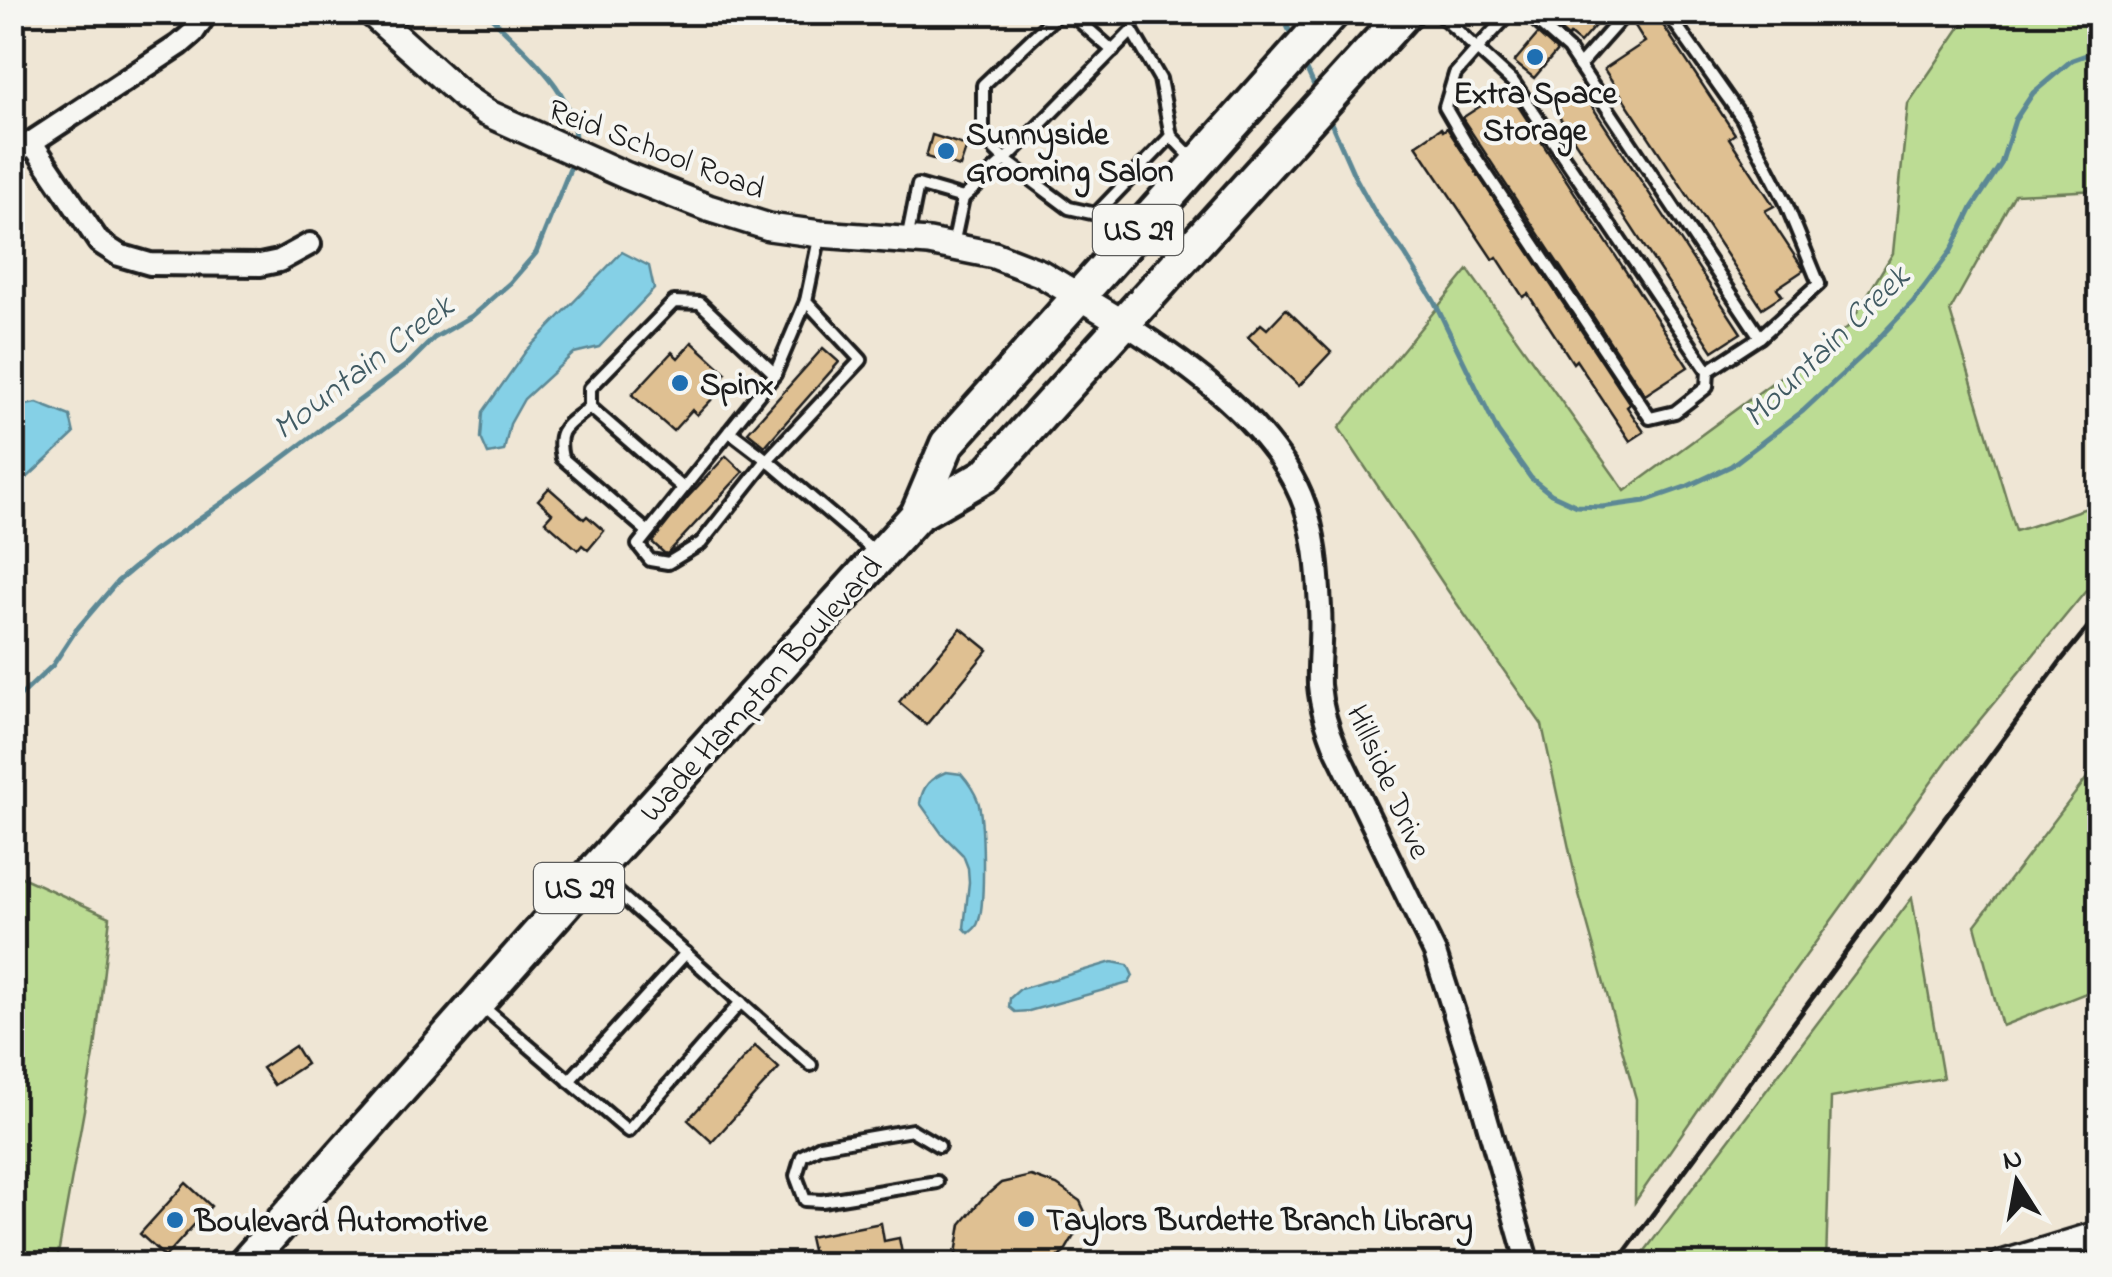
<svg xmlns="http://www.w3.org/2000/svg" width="2112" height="1277" viewBox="0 0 2112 1277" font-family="'Indie Flower',sans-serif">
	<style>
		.green { fill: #bcdc94; stroke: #6c7c58; stroke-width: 2.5 }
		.water { fill: #85d0e6; stroke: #5b8895; stroke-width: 2.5 }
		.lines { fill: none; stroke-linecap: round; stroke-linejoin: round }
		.stream { stroke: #5b8895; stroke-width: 5 }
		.building { fill: #dfc092; stroke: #1c1c1c; stroke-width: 2.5 }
		.service-casing { stroke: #1c1c1c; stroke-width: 18 }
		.minor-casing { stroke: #1c1c1c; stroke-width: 28 }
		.tertiary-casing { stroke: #1c1c1c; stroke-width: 32 }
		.primary-casing { stroke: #1c1c1c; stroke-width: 40 }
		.service { stroke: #f6f6f2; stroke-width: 10 }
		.minor { stroke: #f6f6f2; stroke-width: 20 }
		.tertiary { stroke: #f6f6f2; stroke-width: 25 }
		.primary { stroke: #f6f6f2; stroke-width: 32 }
		.rail { stroke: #1c1c1c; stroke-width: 5 }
		.poi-dot { fill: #1f6fb2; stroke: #f6f6f2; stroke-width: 4 }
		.labels { text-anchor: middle; stroke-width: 8; stroke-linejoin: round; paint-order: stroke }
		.shield { fill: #f6f6f2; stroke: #5d5d5c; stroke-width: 2.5 }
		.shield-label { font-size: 30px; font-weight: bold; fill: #1c1c1c }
		.poi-label { font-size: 32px; font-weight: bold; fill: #1c1c1c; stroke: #f6f6f2; text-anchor: start }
		.street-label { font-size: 32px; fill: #1c1c1c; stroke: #f6f6f2 }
		.water-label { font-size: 35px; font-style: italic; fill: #415b63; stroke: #f6f6f2 }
	</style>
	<rect width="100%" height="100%" fill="#efe6d5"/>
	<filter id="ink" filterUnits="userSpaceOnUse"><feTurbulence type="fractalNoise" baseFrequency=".01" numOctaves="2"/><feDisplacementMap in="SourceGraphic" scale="20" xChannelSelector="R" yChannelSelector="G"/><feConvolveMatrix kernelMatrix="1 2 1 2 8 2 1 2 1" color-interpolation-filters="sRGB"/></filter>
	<g filter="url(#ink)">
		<!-- green -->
		<g class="green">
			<polygon points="1970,13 2099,13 2099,190 2015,194 1950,311 2016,531 2099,504 2099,575 1951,755 1768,1008 1635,1202 1636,1099 1579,894 1542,725 1448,591 1339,428 1468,270 1625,491 1848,327 1893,253 1908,104"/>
			<polygon points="2099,762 2099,988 2002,1026 1975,925"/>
			<polygon points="13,873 110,917 95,1049 57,1260 13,1261"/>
			<polygon points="1912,898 1943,1078 1831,1098 1826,1264 1635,1264"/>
		</g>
		<!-- water -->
		<g class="water">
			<polygon points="622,252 649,266 654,289 599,347 574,353 524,399 510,424 504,451 488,454 481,438 483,412 526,351"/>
			<polygon points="37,403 70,416 74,434 13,491 13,407"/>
			<path d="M946,772l15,2c7,8 13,16 17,27 6,18 7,101 1,119 -2,7 -5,9 -10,13l-5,-5 5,-46 -1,-14 -5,-13 -21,-21 -22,-31c3,-18 10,-24 26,-31z"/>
			<polygon points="1112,962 1128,965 1133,976 1129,983 1029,1011 1015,1012 1009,1007 1010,998 1020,989"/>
		</g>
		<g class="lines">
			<!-- stream -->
			<g class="stream">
				<path d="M487,12c34,39 89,75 88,131"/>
				<polyline points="1281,12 1292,37"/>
				<polyline points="1303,61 1317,92"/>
				<polyline points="1328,116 1354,175 1375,213 1405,254 1434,301 1498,432 1531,478 1551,494 1577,506 1602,507 1645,501 1688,486 1731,466 1803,411 1864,354 1913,302 1951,251 1972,208 2001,164 2015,120 2033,93 2072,60 2100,50"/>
				<polyline points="12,704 53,665 76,630 117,582 154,551 234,495 409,363 434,338 472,316 510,283 536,253 574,159"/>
			</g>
		</g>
		<!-- building -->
		<g class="building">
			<polygon points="1556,12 1607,12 1580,43 1570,35 1568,37 1549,21"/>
			<polygon points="1655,13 1735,134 1729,138 1774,206 1765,211 1804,270 1777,288 1782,295 1762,308 1604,69 1645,42 1635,26"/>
			<polygon points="1538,34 1557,51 1534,78 1514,62"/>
			<polygon points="1507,89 1688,367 1645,395 1462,118"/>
			<polygon points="1582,91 1741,333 1713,351 1554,109"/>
			<polygon points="1441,128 1443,131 1447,128 1630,404 1627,407 1644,432 1630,441 1576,360 1573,363 1528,294 1523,297 1497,257 1493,260 1416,145"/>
			<polygon points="932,135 967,146 960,167 926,157"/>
			<polygon points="1286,309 1331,352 1299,386 1248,337 1261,324 1267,329"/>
			<polygon points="692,342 726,373 707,393 713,398 697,415 692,410 673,431 632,395 672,352 678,358"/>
			<polygon points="823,348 839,362 765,446 748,432"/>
			<polygon points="726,456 743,472 667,554 664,553 652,542 687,498"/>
			<polygon points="549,488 584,519 587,516 604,531 588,550 582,545 578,550 545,521 552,513 538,500"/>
			<polygon points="961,628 988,650 926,725 899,702"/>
			<polygon points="295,1046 306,1064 274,1085 262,1068"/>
			<polygon points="755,1046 779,1068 712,1142 688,1120"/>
			<polygon points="1031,1176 1057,1185 1080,1201 1086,1214 1085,1224 1075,1234 1064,1253 1049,1264 973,1264 970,1261 955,1260 961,1224 982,1199 1001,1183"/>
			<polygon points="186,1183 211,1206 165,1257 140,1234"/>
			<polygon points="881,1223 884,1241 899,1238 904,1264 815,1264 809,1237"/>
		</g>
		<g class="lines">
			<!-- service casing -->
			<g class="service-casing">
				<g id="service">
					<polyline points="1060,12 983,85 983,138 1005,160 1069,208 1096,214 1171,136"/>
					<polyline points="1069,12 1113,51"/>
					<polyline points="1437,12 1477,49 1511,12"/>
					<polyline points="1526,12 1568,49 1760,337 1708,371"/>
					<polyline points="1667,12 1742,118 1785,201 1819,284 1760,337"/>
					<polygon points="1477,49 1514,83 1708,371 1707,387 1675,412 1650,418 1466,143 1445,107 1455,74"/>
					<polyline points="1579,66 1627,12"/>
					<polyline points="963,198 1005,160 1132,31 1160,79 1171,136 1194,160"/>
					<polyline points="820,234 806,301 861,360 767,460 875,552"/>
					<polyline points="907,240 918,185 963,198 953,245"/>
					<path d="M590,407c-22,19 -35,20 -28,51l86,74"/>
					<polyline points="729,431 767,460 701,543 668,563 650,560 638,545 775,374 806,301"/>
					<polyline points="683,488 590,407 590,388 674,302 700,303 775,374"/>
					<polyline points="598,875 811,1065"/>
					<polyline points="482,1006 628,1131 741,1002"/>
					<polyline points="569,1081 686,953"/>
					<polyline points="937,1182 822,1201 805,1200 796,1176 802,1156 820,1146 912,1130 939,1146"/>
				</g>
			</g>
			<!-- minor casing -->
			<g class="minor-casing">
				<g id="minor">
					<polyline points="32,143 99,242 119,255 150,264 260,265 279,261 310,244"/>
					<polyline points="12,155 179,45 193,33 207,12"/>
					<path d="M1123,323c65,41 147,100 178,173 15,35 17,75 19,112 2,26 -2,52 -1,77 2,23 9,45 18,66l98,202 36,112 57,199"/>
				</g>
			</g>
			<!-- tertiary casing -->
			<g class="tertiary-casing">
				<g id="tertiary">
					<polyline points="370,12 464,97 487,113 627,176 708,208 769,227 820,234 929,242 994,255 1040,273 1123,323"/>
					<polyline points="2002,1264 2100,1234"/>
				</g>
			</g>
			<!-- primary casing -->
			<g class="primary-casing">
				<g id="primary">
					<polyline points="917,515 947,444 1333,12"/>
					<polyline points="245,1264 594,871 917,515 986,475 1406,12"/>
				</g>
			</g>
			<!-- service -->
			<use href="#service" class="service"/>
			<!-- minor -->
			<use href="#minor" class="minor"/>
			<!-- tertiary -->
			<use href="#tertiary" class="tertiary"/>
			<!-- primary -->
			<use href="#primary" class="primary"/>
			<!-- rail -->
			<polyline class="rail" points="1616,1264 2060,662 2100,612"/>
		</g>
	</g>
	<!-- markers -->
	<g class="poi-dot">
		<circle cx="1535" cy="57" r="10"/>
		<circle cx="946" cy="151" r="10"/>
		<circle cx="680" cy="383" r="10"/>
		<circle cx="1026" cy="1219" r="10"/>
		<circle cx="175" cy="1220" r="10"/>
	</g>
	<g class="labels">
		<!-- shield labels -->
		<g class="shield">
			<rect x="1093" y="205" width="90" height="50" rx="8"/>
			<rect x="534" y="863" width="90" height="50" rx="8"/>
		</g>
		<g class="shield-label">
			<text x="1138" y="240">US 29</text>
			<text x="579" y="898">US 29</text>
		</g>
		<!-- poi labels -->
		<g class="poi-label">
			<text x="1535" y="103" text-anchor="middle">Extra Space<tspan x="1535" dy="37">Storage</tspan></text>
			<text x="966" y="144">Sunnyside<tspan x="966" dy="37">Grooming Salon</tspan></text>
			<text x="700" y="394">Spinx</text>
			<text x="1046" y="1230">Taylors Burdette Branch Library</text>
			<text x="195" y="1231">Boulevard Automotive</text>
		</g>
		<!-- street labels -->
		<g class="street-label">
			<text transform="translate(657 148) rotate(21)" y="11">Reid School Road</text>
			<text transform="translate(760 688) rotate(-48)" y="11">Wade Hampton Boulevard</text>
			<text transform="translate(1390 781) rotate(66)" y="11">Hillside Drive</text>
		</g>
		<!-- water labels -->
		<g class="water-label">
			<text transform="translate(1825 345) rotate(-44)" y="12">Mountain Creek</text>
			<text transform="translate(362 366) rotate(-37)" y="12">Mountain Creek</text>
		</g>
	</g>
	<!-- margin -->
	<rect width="2112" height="1277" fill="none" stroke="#f6f6f2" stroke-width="50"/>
	<rect x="25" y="25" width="2062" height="1227" fill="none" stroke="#1c1c1c" stroke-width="4" filter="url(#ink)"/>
	<!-- north arrow -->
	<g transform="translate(2017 1182) rotate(349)" stroke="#f6f6f2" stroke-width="8" paint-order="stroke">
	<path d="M0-8L18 38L0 25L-18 38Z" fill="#1c1c1c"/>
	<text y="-15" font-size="28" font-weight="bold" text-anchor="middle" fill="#1c1c1c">N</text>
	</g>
</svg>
